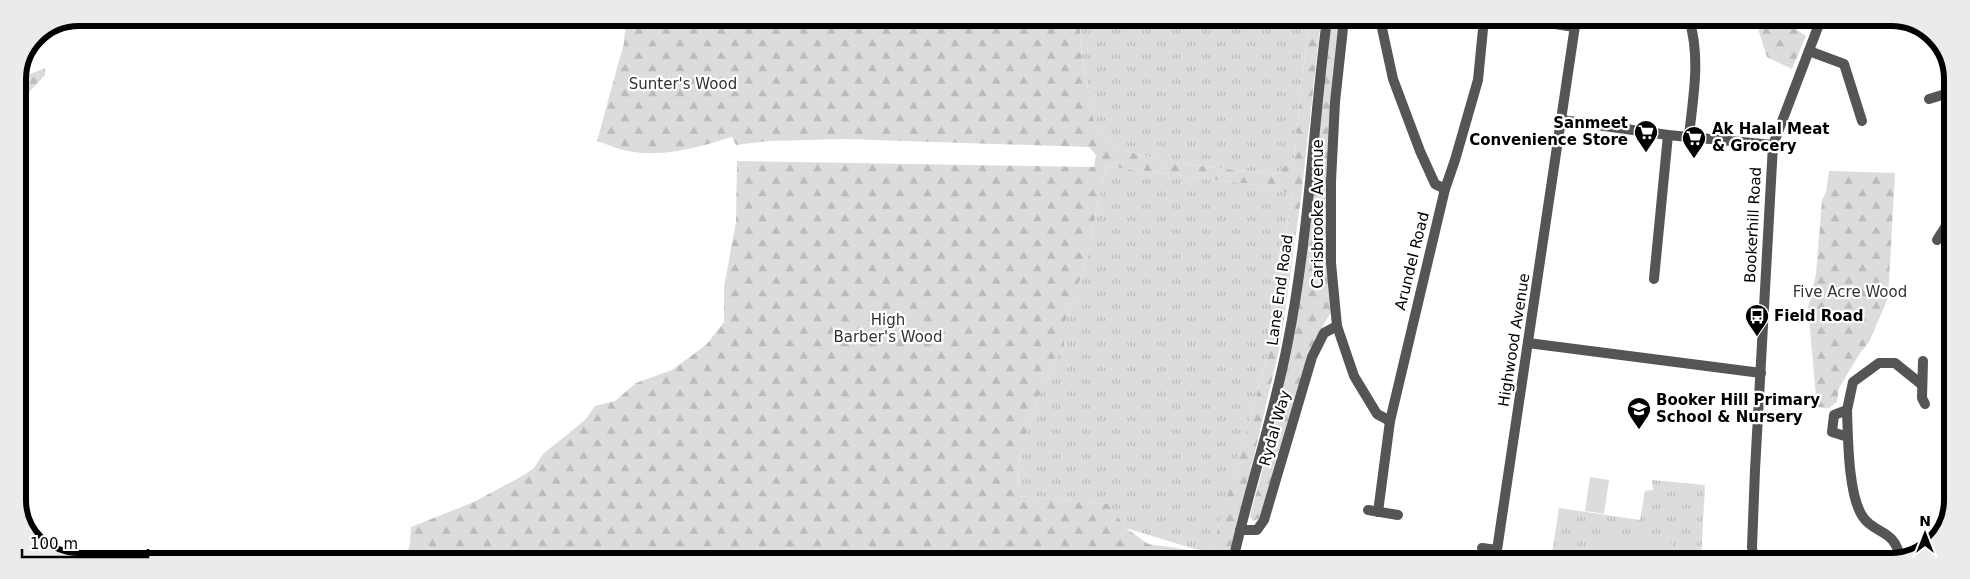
<svg xmlns="http://www.w3.org/2000/svg" width="1970" height="579" viewBox="0 0 1970 579" font-family="'DejaVu Sans',sans-serif">
	<style>
		.grass { fill: url(#grass-tufts) }
		.forest { fill: url(#forest-firs); fill-rule: evenodd }
		.pitch { fill: #dcdcdc }
		.lines { fill: none; stroke-linecap: round; stroke-linejoin: round }
		.minor { stroke: #555; stroke-width: 10 }
		.labels { text-anchor: middle; stroke-width: 4.5; stroke-linejoin: round; paint-order: stroke }
		.park-label { font-size: 15px; fill: #333; stroke: #fff }
		.poi-label { font-size: 15px; font-weight: bold; fill: #000; stroke: #fff; text-anchor: start }
		.street-label { font-size: 15px; fill: #000; stroke: #fff }
		.rim { fill: none; stroke: #000; stroke-width: 6 }
	</style>
	<defs>
		<pattern id="grass-tufts" width="24" height="20" patternUnits="userSpaceOnUse" patternTransform="scale(1.25)"><rect width="24" height="20" fill="#dcdcdc"/><path d="M3 7l-1-3M5 7V3M7 7l1-3M15 17l-1-3M17 17v-4M19 17l1-3" fill="none" stroke="#bbb"/></pattern>
		<pattern id="forest-firs" width="22" height="20" patternUnits="userSpaceOnUse" patternTransform="scale(1.25)"><rect width="22" height="20" fill="#dcdcdc"/><path d="M5 1l3.5 6h-7zM16 11l3.5 6h-7z" fill="#bbb"/></pattern>
	</defs>
	<rect width="100%" height="100%" fill="#fff"/>
	<!-- grass -->
	<g class="grass">
		<path d="M1081,19h228l-15,139 -18,16c-34,-4 -158,-12 -176,-39 -9,-14 -10,-36 -13,-52 -4,-22 -9,-42 -6,-64z"/>
		<polygon points="1106,166 1258,185 1292,194 1266,362 1211,554 1126,528 1107,504 1019,496 1018,462 1041,391 1054,361 1064,349 1064,325 1085,265"/>
		<polygon points="1652,480 1705,485 1701,561 1551,561 1559,508 1640,520 1645,491 1653,490"/>
	</g>
	<!-- forest -->
	<g class="forest">
		<path d="M626,18l455,1c-3,22 2,42 6,64 3,16 4,38 13,52 18,27 142,35 176,39l18,-16 15,-139h12l-20,179 -21,148 -51,215 -823,-1 4,-17 1,-16 63,-25 50,-27 10,-7 9,-14 42,-34 10,-14 20,-5 21,-18 36,-13 34,-25 18,-23v-35l12,-65 1,-61 357,6 2,-12 -7,-8 -244,-8 -77,2 -32,4 -4,-8c-30,9 -65,20 -97,15 -13,-1 -26,-7 -38,-11l27,-98zM1106,166l152,19 34,9 -26,168 -55,191 -63,-9 -22,-16 -18,-24 -89,-8 -1,-34 23,-71 13,-30 10,-12v-24l21,-60z"/>
		<polygon points="1329,19 1343,19 1339,43 1331,312 1323,326 1306,371 1260,518 1253,521 1250,516 1275,425 1293,334"/>
		<polygon points="1755,19 1791,19 1794,28 1806,36 1792,69 1767,57"/>
		<polygon points="45,68 45,75 18,104 18,79"/>
		<polygon points="1829,171 1895,173 1888,298 1869,342 1860,353 1839,388 1837,402 1829,408 1817,407 1808,308 1816,274 1822,200 1826,192"/>
		<polygon points="1256,551 1298,551 1317,556 1406,559 1426,553 1448,552 1454,561 1236,561 1243,554"/>
	</g>
	<!-- pitch -->
	<g class="pitch">
		<polygon points="1590,477 1609,480 1604,514 1585,511"/>
		<polygon points="1606,535 1673,543 1671,561 1603,561"/>
	</g>
	<g class="lines">
		<!-- minor -->
		<g class="minor">
			<polyline points="1344,19 1335,102 1331,181 1331,263 1337,326 1354,376 1377,414 1390,421"/>
			<polyline points="1380,19 1393,79 1420,151 1435,184 1445,189"/>
			<polyline points="1524,19 1574,27"/>
			<polyline points="1809,51 1844,64 1862,121"/>
			<polyline points="1929,99 1952,92"/>
			<polyline points="1562,120 1668,135 1773,145"/>
			<path d="M1689,136c4,-39 12,-78 0,-117"/>
			<polyline points="1937,240 1946,226 1952,227"/>
			<polyline points="1654,279 1668,135"/>
			<polyline points="1528,343 1761,373"/>
			<polyline points="1923,361 1922,398 1925,404"/>
			<polyline points="1847,410 1853,382 1879,363 1895,363 1921,384"/>
			<path d="M1848,437l-16,-5 2,-17 13,-5c1,27 1,86 16,107 11,17 33,12 37,42"/>
			<polyline points="1368,510 1398,515"/>
			<polyline points="1378,512 1390,421 1445,189 1455,160 1478,80 1484,19"/>
			<polyline points="1240,530 1257,530 1264,520 1312,357 1324,333 1337,326"/>
			<polyline points="1482,548 1497,550 1576,19"/>
			<path d="M1233,561c16,-74 41,-145 55,-220 21,-106 25,-215 39,-322"/>
			<polyline points="1754,561 1752,547 1755,470 1773,145 1821,19"/>
		</g>
	</g>
	<!-- icons -->
	<defs>
		<g id="supermarket-pin" transform="scale(1.25)"><path d="M0 17L-7.5 6A9.5 9.5 0 1 1 7.5 6Z" fill="#000" stroke="#fff"/><path d="M-6-5.5h2.5l.6 2H6L4.5 2H-2.5L-4.4-4H-6ZM-1.5 3.2a1.3 1.3 0 1 0 .1 0ZM3 3.2a1.3 1.3 0 1 0 .1 0Z" fill="#fff"/></g>
		<g id="bus-pin" transform="scale(1.25)"><path d="M0 17L-7.5 6A9.5 9.5 0 1 1 7.5 6Z" fill="#000" stroke="#fff"/><path d="M-5-6H5V4H4V6H2V4H-2V6H-4V4H-5ZM-3.5-4V0h7V-4ZM-3.5 1.2v1.5H-2V1.2ZM2 1.2v1.5H3.5V1.2Z" fill="#fff"/></g>
		<g id="school-pin" transform="scale(1.25)"><path d="M0 17L-7.5 6A9.5 9.5 0 1 1 7.5 6Z" fill="#000" stroke="#fff"/><path d="M0-5L7-2L0 1L-7-2ZM-4 1L0 2.5L4 1V4Q0 6-4 4Z" fill="#fff"/></g>
	</defs>
	<g fill-rule="evenodd">
		<use href="#supermarket-pin" x="1646" y="132"/>
		<use href="#supermarket-pin" x="1694" y="138"/>
		<use href="#bus-pin" x="1757" y="316"/>
		<use href="#school-pin" x="1639" y="409"/>
	</g>
	<g class="labels">
		<!-- park labels -->
		<g class="park-label">
			<text x="683" y="89">Sunter's Wood</text>
			<text x="1850" y="297">Five Acre Wood</text>
			<text x="888" y="325">High<tspan x="888" dy="17">Barber's Wood</tspan></text>
		</g>
		<!-- poi labels -->
		<g class="poi-label">
			<text x="1628" y="128" text-anchor="end">Sanmeet<tspan x="1628" dy="17">Convenience Store</tspan></text>
			<text x="1712" y="134">Ak Halal Meat<tspan x="1712" dy="17">&amp; Grocery</tspan></text>
			<text x="1774" y="321">Field Road</text>
			<text x="1656" y="405">Booker Hill Primary<tspan x="1656" dy="17">School &amp; Nursery</tspan></text>
		</g>
		<!-- street labels -->
		<g class="street-label">
			<text transform="translate(1318 214) rotate(-90)" y="5">Carisbrooke Avenue</text>
			<text transform="translate(1753 225) rotate(-87)" y="5">Bookerhill Road</text>
			<text transform="translate(1412 261) rotate(-76)" y="5">Arundel Road</text>
			<text transform="translate(1280 290) rotate(-82)" y="5">Lane End Road</text>
			<text transform="translate(1514 340) rotate(-81)" y="5">Highwood Avenue</text>
			<text transform="translate(1275 428) rotate(-74)" y="5">Rydal Way</text>
		</g>
	</g>
	<!-- crop -->
	<path d="M0 0H1970V579H0ZM79 26H1891A53 53 0 0 1 1944 79V500A53 53 0 0 1 1891 553H79A53 53 0 0 1 26 500V79A53 53 0 0 1 79 26Z" fill="#ebebeb" fill-rule="evenodd"/>
	<path class="rim" d="M79 26H1891A53 53 0 0 1 1944 79V500A53 53 0 0 1 1891 553H79A53 53 0 0 1 26 500V79A53 53 0 0 1 79 26Z"/>
	<!-- north arrow -->
	<g transform="translate(1925 534)" stroke="#ffffff" stroke-width="4" paint-order="stroke">
	<path d="M0-4L9 19L0 12L-9 19Z" fill="#000000"/>
	<text y="-8" font-size="14" font-weight="bold" text-anchor="middle" fill="#000000">N</text>
	</g>
	<!-- scale -->
	<path d="M22 549v8h126v-8" fill="none" stroke="#000000" stroke-width="2.5"/>
	<text x="30" y="549" font-size="15" fill="#000000" stroke="#ffffff" stroke-width="4" paint-order="stroke">100 m</text>
</svg>
